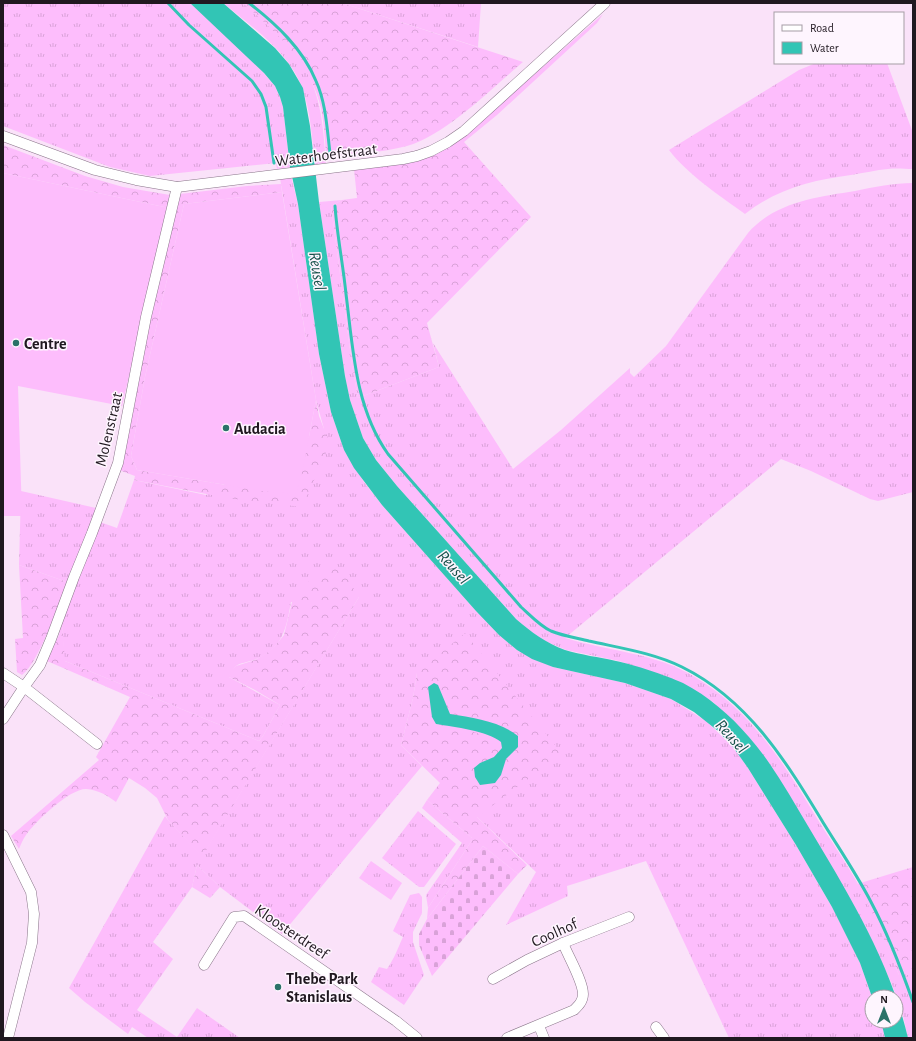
<svg xmlns="http://www.w3.org/2000/svg" width="916" height="1041" viewBox="0 0 916 1041" font-family="'Alegreya Sans',sans-serif">
	<style>
		.grass { fill: url(#grass-tufts) }
		.forest { fill: url(#forest-crowns); fill-rule: evenodd }
		.cemetery { fill: url(#cemetery-stones) }
		.pitch { fill: #fdbdfc }
		.water { fill: #32c5b5 }
		.lines { fill: none; stroke-linecap: round; stroke-linejoin: round }
		.stream { stroke: #32c5b5; stroke-width: 3 }
		.minor-casing { stroke: #897589; stroke-width: 11 }
		.minor { stroke: #fff; stroke-width: 10 }
		.poi-dot { fill: #2b7269; stroke: #fef5fe; stroke-width: 1.5 }
		.labels { text-anchor: middle; stroke-width: 3; stroke-linejoin: round; paint-order: stroke }
		.street-label { font-size: 16px; fill: #201820; stroke: #fef5fe }
		.poi-label { font-size: 16px; font-weight: bold; fill: #201820; stroke: #fef5fe; text-anchor: start }
		.water-label { font-size: 17px; font-style: italic; fill: #16514a; stroke: #fef5fe }
	</style>
	<defs>
		<pattern id="grass-tufts" width="24" height="20" patternUnits="userSpaceOnUse"><rect width="24" height="20" fill="#fdbdfc"/><path d="M3 7l-1-3M5 7V3M7 7l1-3M15 17l-1-3M17 17v-4M19 17l1-3" fill="none" stroke="#d9a2d8"/></pattern>
		<pattern id="forest-crowns" width="20" height="18" patternUnits="userSpaceOnUse"><rect width="20" height="18" fill="#fdbdfc"/><path d="M2 6a3 3 0 1 1 6 0M12 15a3 3 0 1 1 6 0" fill="none" stroke="#d9a2d8"/></pattern>
		<pattern id="cemetery-stones" width="16" height="16" patternUnits="userSpaceOnUse"><rect width="16" height="16" fill="#fdbdfc"/><path d="M2 7V4a2 2 0 0 1 4 0v3zM10 15v-3a2 2 0 0 1 4 0v3z" fill="#d9a2d8"/></pattern>
	</defs>
	<rect width="100%" height="100%" fill="#fae2f9"/>
	<!-- grass -->
	<g class="grass">
		<polygon points="3,3 190,3 255,63 275,86 280,97 283,107 290,167 277,169 276,163 150,176 110,167 3,126"/>
		<path d="M223,3c6,0 14,-1 19,0 6,2 22,19 28,24 9,9 19,18 27,29 24,32 26,68 29,107l-11,1c-3,-25 -4,-52 -13,-76 -12,-35 -51,-62 -79,-85z"/>
		<polygon points="342,3 481,3 478,47"/>
		<path d="M816,63h71l26,70v36c-8,0 -17,-1 -25,0 -12,1 -24,4 -37,6 -38,5 -75,14 -106,39 -25,-18 -58,-40 -76,-64l130,-80z"/>
		<path d="M291,176l7,28 21,150 12,58 13,38 20,32 18,23 94,106 23,24 18,15 36,17 72,16 46,16 35,22 27,26 15,21 48,77 36,62 15,28 13,28 12,34v24h9l4,17h-156l-83,-177 -79,25 1,10 -62,29 30,-53 -59,-55 -60,-144 -4,25 -12,47 21,21 -140,168 -62,-47 -23,-22 -5,22 -39,55 20,17 -36,51 40,27 20,-29 43,30h-92l-16,-11 -4,7 -43,-32 -16,-14 96,-172 3,4 34,36 157,-259 -68,5c-5,27 -8,47 -37,58 -6,2 -14,3 -18,6 -3,2 -5,8 -7,11l51,28 -17,31 -4,5 -194,-80 -1,-2 -2,-37 38,-100 17,6 17,-48 72,15 118,-66 -8,-29 -36,-222z"/>
		<path d="M913,183v309l-35,9 -8,-2 -59,-28 -30,-12 -216,179c43,13 91,15 130,39 57,34 90,88 123,143 17,27 36,54 50,83 12,23 21,48 31,72h14v63h-5l-5,-22 -12,-34 -37,-76 -86,-144 -19,-25 -36,-35 -31,-19 -63,-22 -53,-11 -19,-8 -17,-11 -14,-12 -119,-133 -21,-26 -13,-22 -13,-38 -5,-24 -26,-174 23,-2 -11,6 21,159 6,33 81,-31 -6,-24 80,126 48,-39 69,-62v5l4,4 32,-31 82,-113c27,-31 69,-36 107,-42 19,-4 39,-8 58,-8z"/>
		<polygon points="21,491 96,508 88,532 67,582 19,565"/>
		<polygon points="427,800 472,838 472,840 428,908 426,895 462,843 422,808"/>
		<polygon points="418,811 456,844 424,887 419,887 382,858"/>
		<polygon points="371,861 402,883 391,900 359,878"/>
		<path d="M419,893l3,4v16l-9,19v10l11,33 -20,30 -33,-23 8,-15 8,2c7,-10 11,-21 16,-32l-10,-6 17,-36z"/>
	</g>
	<!-- forest -->
	<g class="forest">
		<path d="M243,3h99l181,59c-31,26 -77,73 -116,84 -26,7 -54,8 -81,11 -1,-17 -2,-33 -5,-49 -11,-46 -45,-76 -78,-105z"/>
		<polygon points="603,14 597,23 497,115 464,142 531,217 427,323 439,367 358,398 352,365 331,206 342,200 357,198 354,169 401,163 477,125"/>
		<polygon points="3,145 85,176 123,187 170,195 169,208 3,173"/>
		<polygon points="281,184 282,192 184,204 145,377 131,456 137,470 262,491 296,494 303,468 316,400 319,416 330,444 302,507 227,498 134,480 135,476 119,470 147,332 180,194 247,186"/>
		<path d="M19,565l48,17c-9,23 -27,79 -45,93l-5,-3 -2,-33 8,-1z"/>
		<path d="M340,567l19,30 -157,260 -34,-37 -11,-22 -12,-10 -16,-10 -13,24c-9,-7 -18,-12 -30,-13 -17,0 -51,33 -60,46 -3,4 -5,9 -7,14l-8,-13 88,-76 -3,-3 34,-60 -83,-36 12,-26 3,-13 3,39 194,80 4,-5 17,-31 -25,-15 -26,-13v-5l7,-6 19,-6 12,-7 8,-7 9,-11 9,-37 19,-20 16,-8z"/>
		<path d="M465,633l97,121 -85,63 50,48 -9,9 -35,-28 -56,73 1,-11 44,-68v-2l-45,-38 13,-17 -39,-38 12,-47 4,-25zM444,699l6,15 28,5 40,28 -12,12 -2,6 -17,-6 7,-2 8,-9 -1,-6 -5,-3 -35,-11 -25,-4z"/>
		<polygon points="197,865 220,887 210,898 192,887"/>
		<polygon points="913,867 913,975 899,975 874,916 857,884"/>
	</g>
	<!-- cemetery -->
	<polygon class="cemetery" points="483,846 518,874 432,976 419,945 419,934 427,919"/>
	<!-- pitch -->
	<g class="pitch">
		<polygon points="3,173 169,208 122,406 18,386 22,516 3,516"/>
		<polygon points="282,192 316,400 303,468 296,494 262,491 137,470 131,456 145,377 184,204"/>
	</g>
	<!-- water -->
	<g class="water">
		<path d="M190,3h33l52,45 14,16 14,24 7,38 9,76 26,174 5,24 13,38 13,22 21,26 119,133c15,13 30,24 49,31 16,5 34,7 51,11 19,4 49,14 67,22 25,13 47,32 66,54 23,26 41,59 59,89 40,67 82,135 100,212h-23l-4,-17h15v-24h-24l-12,-34 -28,-56 -36,-62 -48,-77 -15,-21 -15,-16 -24,-19 -23,-13 -46,-16 -72,-16 -21,-8 -15,-9 -18,-15 -23,-24 -94,-106 -28,-37 -10,-18 -13,-38 -12,-58 -21,-150 -8,-37 -7,-60 -3,-10 -5,-11 -11,-13z"/>
		<path d="M434,683l4,2 12,29c24,4 49,7 68,22v11l-12,12 -5,16 -6,8 -15,2 -5,-8 -1,-9 6,-5 14,-6 8,-9 -1,-6c-13,-11 -47,-15 -65,-18l-4,-7 -4,-30z"/>
	</g>
	<g class="lines">
		<!-- stream -->
		<g class="stream">
			<polyline points="168,3 189,25 252,81 261,94 266,107 274,163"/>
			<path d="M249,3c27,21 54,46 67,78 10,22 11,48 14,72"/>
			<path d="M335,206c2,29 8,58 11,88 7,54 9,114 42,160l133,153c9,8 19,19 30,24 12,5 26,7 38,10 31,7 65,12 93,26 67,33 105,96 142,157 16,26 33,51 47,78 17,32 30,66 42,100"/>
		</g>
		<!-- minor casing -->
		<g class="minor-casing">
			<g id="minor">
				<polyline points="3,136 95,170 136,180 177,187 403,159 417,156 431,151 448,142 464,131 605,3"/>
				<polyline points="3,673 24,687 3,719"/>
				<polyline points="97,744 24,687 40,665 51,639 74,577 92,533 118,463 146,317 177,187"/>
				<polyline points="3,835 31,892 34,914 32,943 8,1038"/>
				<polyline points="204,965 234,917 244,916 396,1021 417,1038"/>
				<polyline points="493,979 527,960 563,943 629,917"/>
				<polyline points="539,1026 544,1038"/>
				<polyline points="656,1027 664,1038"/>
				<path d="M507,1038l67,-28c5,-5 9,-9 9,-16 0,-13 -15,-38 -20,-51"/>
			</g>
		</g>
		<!-- minor -->
		<use href="#minor" class="minor"/>
	</g>
	<!-- markers -->
	<g class="poi-dot">
		<circle cx="16" cy="343" r="4"/>
		<circle cx="226" cy="428" r="4"/>
		<circle cx="278" cy="987" r="4"/>
	</g>
	<g class="labels">
		<!-- street labels -->
		<g class="street-label">
			<text transform="translate(326 154) rotate(-7)" y="6">Waterhoefstraat</text>
			<text transform="translate(108 429) rotate(-77)" y="6">Molenstraat</text>
			<text transform="translate(292 931) rotate(34)" y="6">Kloosterdreef</text>
			<text transform="translate(554 932) rotate(-24)" y="6">Coolhof</text>
		</g>
		<!-- poi labels -->
		<g class="poi-label">
			<text x="24" y="349">Centre</text>
			<text x="234" y="434">Audacia</text>
			<text x="286" y="984">Thebe Park<tspan x="286" dy="18">Stanislaus</tspan></text>
		</g>
		<!-- water labels -->
		<g class="water-label">
			<text transform="translate(318 271) rotate(81)" y="6">Reusel</text>
			<text transform="translate(454 567) rotate(48)" y="6">Reusel</text>
			<text transform="translate(732 736) rotate(48)" y="6">Reusel</text>
		</g>
	</g>
	<!-- border -->
	<rect width="916" height="1041" fill="none" stroke="#201820" stroke-width="8"/>
	<!-- legend -->
	<rect x="774" y="12" width="130" height="52" fill="#fef5fe" stroke="#a59da5"/>
	<rect x="782" y="25" width="20" height="6" fill="#ffffff" stroke="#a59da5"/>
	<text x="810" y="32" font-size="12" fill="#201820">Road</text>
	<rect x="782" y="42" width="20" height="12" fill="#32c5b5" stroke="#a59da5"/>
	<text x="810" y="52" font-size="12" fill="#201820">Water</text>
	<!-- north arrow -->
	<g transform="translate(884 1009)"><circle r="19" fill="#fef5fe" stroke="#a59da5"/>
	<path d="M0-3L7 15L0 10L-7 15Z" fill="#2b7269"/>
	<text y="-6" font-size="11" font-weight="bold" text-anchor="middle" fill="#201820">N</text>
	</g>
</svg>
